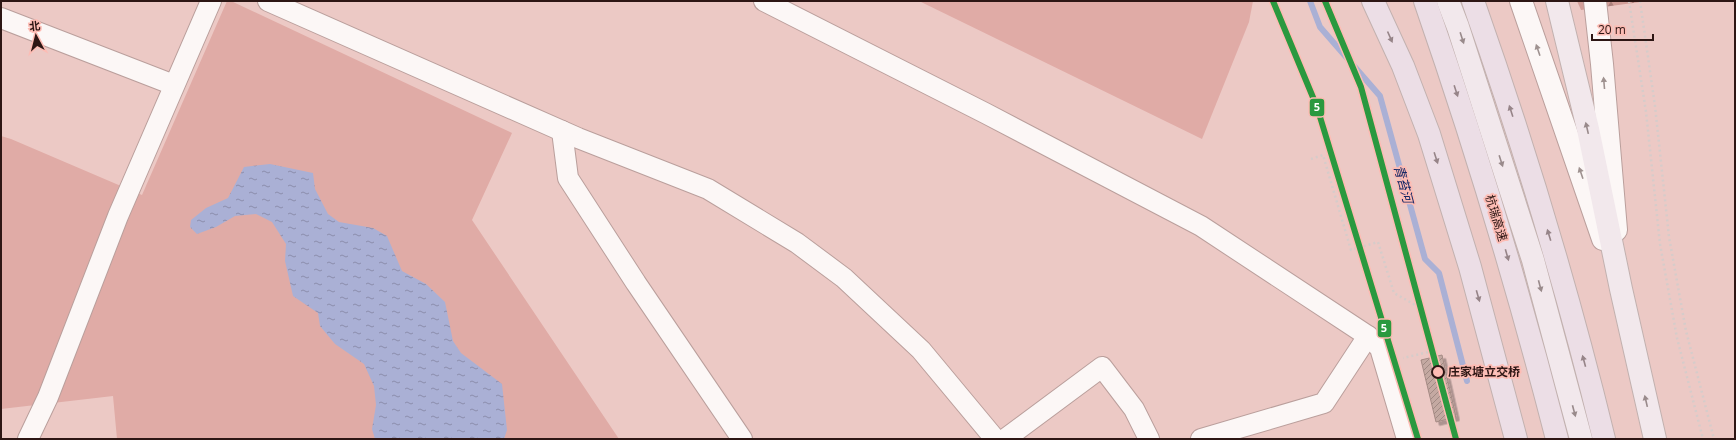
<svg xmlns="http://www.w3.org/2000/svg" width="1736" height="440" viewBox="0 0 1736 440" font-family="'Open Sans','Noto Sans SC',sans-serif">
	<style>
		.green { fill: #e0aba6 }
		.forest { fill: url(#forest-firs) }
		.water { fill: url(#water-ripples) }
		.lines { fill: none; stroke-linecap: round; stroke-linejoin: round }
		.stream { stroke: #aab0d5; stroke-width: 6 }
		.building { fill: url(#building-hatch); stroke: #a48a84; filter: url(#shadow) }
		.minor-casing { stroke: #ba9f9c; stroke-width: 22 }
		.secondary-casing { stroke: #ba9f9c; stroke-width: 24 }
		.primary-casing { stroke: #c2b1af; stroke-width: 24 }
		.motorway-casing { stroke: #c2b1af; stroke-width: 24 }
		.path { stroke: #d6ccca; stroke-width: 2.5; stroke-dasharray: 2 3; stroke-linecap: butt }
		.minor { stroke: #fcf7f6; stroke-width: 20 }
		.secondary { stroke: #fcf7f6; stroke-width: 22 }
		.primary { stroke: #f2e8ec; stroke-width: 22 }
		.motorway { stroke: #ecdee6; stroke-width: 22 }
		.metro-1-casing { stroke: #fdbcb4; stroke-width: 9 }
		.metro-1 { stroke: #2a993f; stroke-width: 6 }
		.oneway { fill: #968488 }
		.oneway2 { fill: #998a8b }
		.oneway3 { fill: #9f9290 }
		.stop-dot { fill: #fdbcb4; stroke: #2d1614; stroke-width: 2 }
		.labels { text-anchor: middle; stroke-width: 3.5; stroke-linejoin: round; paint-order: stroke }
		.street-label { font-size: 12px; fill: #2d1614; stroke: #fdbcb4 }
		.stop-label { font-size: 12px; font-weight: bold; fill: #2d1614; stroke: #fdbcb4; text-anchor: start }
		.water-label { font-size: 13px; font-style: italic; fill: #112564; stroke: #fdbcb4 }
		.line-badge { stroke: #fdbcb4; stroke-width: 1.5 }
		.badge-label { font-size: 11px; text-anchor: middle; font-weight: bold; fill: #fff }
	</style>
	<defs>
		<pattern id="forest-firs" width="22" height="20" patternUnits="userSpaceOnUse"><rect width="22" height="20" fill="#d39f99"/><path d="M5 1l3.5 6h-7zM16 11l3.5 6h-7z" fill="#ac817c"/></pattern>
		<pattern id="water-ripples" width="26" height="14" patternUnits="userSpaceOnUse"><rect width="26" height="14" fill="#aab0d5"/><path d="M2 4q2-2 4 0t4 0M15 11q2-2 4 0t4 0" fill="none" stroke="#8b8eac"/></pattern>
		<pattern id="building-hatch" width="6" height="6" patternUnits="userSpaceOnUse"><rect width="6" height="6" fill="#c4a9a2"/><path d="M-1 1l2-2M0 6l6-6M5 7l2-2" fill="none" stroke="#a08983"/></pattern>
		<filter id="shadow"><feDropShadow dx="3.5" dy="3.5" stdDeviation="0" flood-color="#0004"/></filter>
	</defs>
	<rect width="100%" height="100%" fill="#ecc9c5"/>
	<!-- green -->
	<g class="green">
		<polygon points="227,1 231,1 512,133 472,220 619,439 117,439 113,396 1,409 1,136 11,139 142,195"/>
		<polygon points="919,1 1253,1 1249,22 1202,139"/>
	</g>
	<!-- forest -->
	<polygon class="forest" points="1577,1 1648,1 1581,10"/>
	<!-- water -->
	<polygon class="water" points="270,164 313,173 315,189 328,214 339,222 373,228 387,236 402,271 426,284 445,302 453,341 461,353 502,384 507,430 504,439 375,439 372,429 376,405 374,386 364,364 335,344 320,326 318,313 293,296 285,261 286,244 272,222 256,214 235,216 216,227 197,234 190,227 191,220 206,208 228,198 244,167"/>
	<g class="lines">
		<!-- stream -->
		<polyline class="stream" points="1310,1 1320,27 1380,96 1425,259 1439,273 1467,381"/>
	</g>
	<!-- building -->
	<polygon class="building" points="1442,355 1456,417 1436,422 1421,360"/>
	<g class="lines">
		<!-- minor casing -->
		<g class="minor-casing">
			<g id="minor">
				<polyline points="268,1 578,138 708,189 797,243 844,278 921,350 995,439"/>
				<polyline points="764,1 985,113 1201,226 1368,336 1380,348 1407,439"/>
				<polyline points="1,18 174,85"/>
				<polyline points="562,131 568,178 636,283 742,439"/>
				<polyline points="28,439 48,397 118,216 211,1"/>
				<polyline points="1005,439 1102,367 1134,409 1149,439"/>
				<polyline points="1201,439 1324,403 1368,336"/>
			</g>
		</g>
		<!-- secondary casing -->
		<g class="secondary-casing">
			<g id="secondary">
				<polyline points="1521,1 1603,239"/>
				<polyline points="1595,1 1602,64 1616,230"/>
			</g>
		</g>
		<!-- primary casing -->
		<g class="primary-casing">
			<g id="primary">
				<polyline points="1448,1 1458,27 1533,260 1581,439"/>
				<polyline points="1557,1 1588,129 1621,289 1655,439"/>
			</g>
		</g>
		<!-- motorway casing -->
		<g class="motorway-casing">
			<g id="motorway">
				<polyline points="1373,1 1403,66 1429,134 1470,267 1516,439"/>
				<path d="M1425,1c50,144 94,290 132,438"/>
				<path d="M1473,1c51,144 95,290 131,438"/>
			</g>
		</g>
		<!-- path -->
		<g class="path">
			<polyline points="1629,1 1646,112 1660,244 1677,338 1703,439"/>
			<polyline points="1640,1 1655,106 1669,237 1686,331 1714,439"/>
			<polyline points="1311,159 1323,155 1351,250 1378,242 1394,293 1424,310 1433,351 1403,358"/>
		</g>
		<!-- minor -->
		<use href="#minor" class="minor"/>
		<!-- secondary -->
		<use href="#secondary" class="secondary"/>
		<!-- primary -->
		<use href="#primary" class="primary"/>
		<!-- motorway -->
		<use href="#motorway" class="motorway"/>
		<!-- metro-1 casing -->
		<g class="metro-1-casing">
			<g id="metro-1">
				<polyline points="1273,1 1317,107 1418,439"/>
				<polyline points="1325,1 1361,87 1456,439"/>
			</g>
		</g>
		<!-- metro-1 -->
		<use href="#metro-1" class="metro-1"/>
	</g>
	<!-- one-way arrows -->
	<defs><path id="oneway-solid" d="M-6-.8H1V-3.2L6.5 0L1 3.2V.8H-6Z"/></defs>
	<g class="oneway">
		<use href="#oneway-solid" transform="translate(1390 37) rotate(66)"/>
		<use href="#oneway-solid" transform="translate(1456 91) rotate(72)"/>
		<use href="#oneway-solid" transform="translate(1511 111) rotate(-108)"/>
		<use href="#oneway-solid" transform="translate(1436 158) rotate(72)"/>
		<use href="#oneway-solid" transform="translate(1549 235) rotate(-107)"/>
		<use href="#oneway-solid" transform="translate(1507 255) rotate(74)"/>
		<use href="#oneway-solid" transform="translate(1478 296) rotate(74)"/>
		<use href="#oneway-solid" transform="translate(1584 361) rotate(-105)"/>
	</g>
	<g class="oneway2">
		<use href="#oneway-solid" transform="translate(1462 38) rotate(72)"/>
		<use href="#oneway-solid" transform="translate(1587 128) rotate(-103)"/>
		<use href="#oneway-solid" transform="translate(1501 161) rotate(72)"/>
		<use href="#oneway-solid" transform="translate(1540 286) rotate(75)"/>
		<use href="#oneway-solid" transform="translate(1646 401) rotate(-103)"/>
		<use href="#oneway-solid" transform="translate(1574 411) rotate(75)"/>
	</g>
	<g class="oneway3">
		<use href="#oneway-solid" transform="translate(1538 50) rotate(-109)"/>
		<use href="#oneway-solid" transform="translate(1604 83) rotate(-95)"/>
		<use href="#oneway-solid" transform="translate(1581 173) rotate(-109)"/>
	</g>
	<!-- markers -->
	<circle class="stop-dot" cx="1438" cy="372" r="6"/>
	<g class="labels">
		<!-- street labels -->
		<g class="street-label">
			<text transform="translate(1496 218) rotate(73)" y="4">杭瑞高速</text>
		</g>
		<!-- stop labels -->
		<g class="stop-label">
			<text x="1448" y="376">庄家塘立交桥</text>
		</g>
		<!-- water labels -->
		<g class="water-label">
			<text transform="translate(1404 184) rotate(75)" y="5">青苔河</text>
		</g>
	</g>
	<g class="line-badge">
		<rect x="1309" y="98" width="16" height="19" rx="4" fill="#2a993f"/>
		<rect x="1377" y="319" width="15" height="19" rx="4" fill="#2a993f"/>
	</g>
	<g class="badge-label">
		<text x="1317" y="111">5</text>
		<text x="1384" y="332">5</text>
	</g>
	<!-- border -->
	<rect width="1736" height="440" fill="none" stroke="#2d1614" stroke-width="4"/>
	<!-- north arrow -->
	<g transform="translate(36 36) rotate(353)" stroke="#fdbcb4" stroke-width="3" paint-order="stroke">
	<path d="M0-3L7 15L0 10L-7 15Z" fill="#2d1614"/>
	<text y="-6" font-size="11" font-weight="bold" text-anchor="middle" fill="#2d1614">北</text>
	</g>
	<!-- scale -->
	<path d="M1592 34v6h61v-6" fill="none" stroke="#2d1614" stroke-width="2"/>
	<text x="1598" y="34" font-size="12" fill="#2d1614" stroke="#fdbcb4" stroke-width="3" paint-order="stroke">20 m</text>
</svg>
